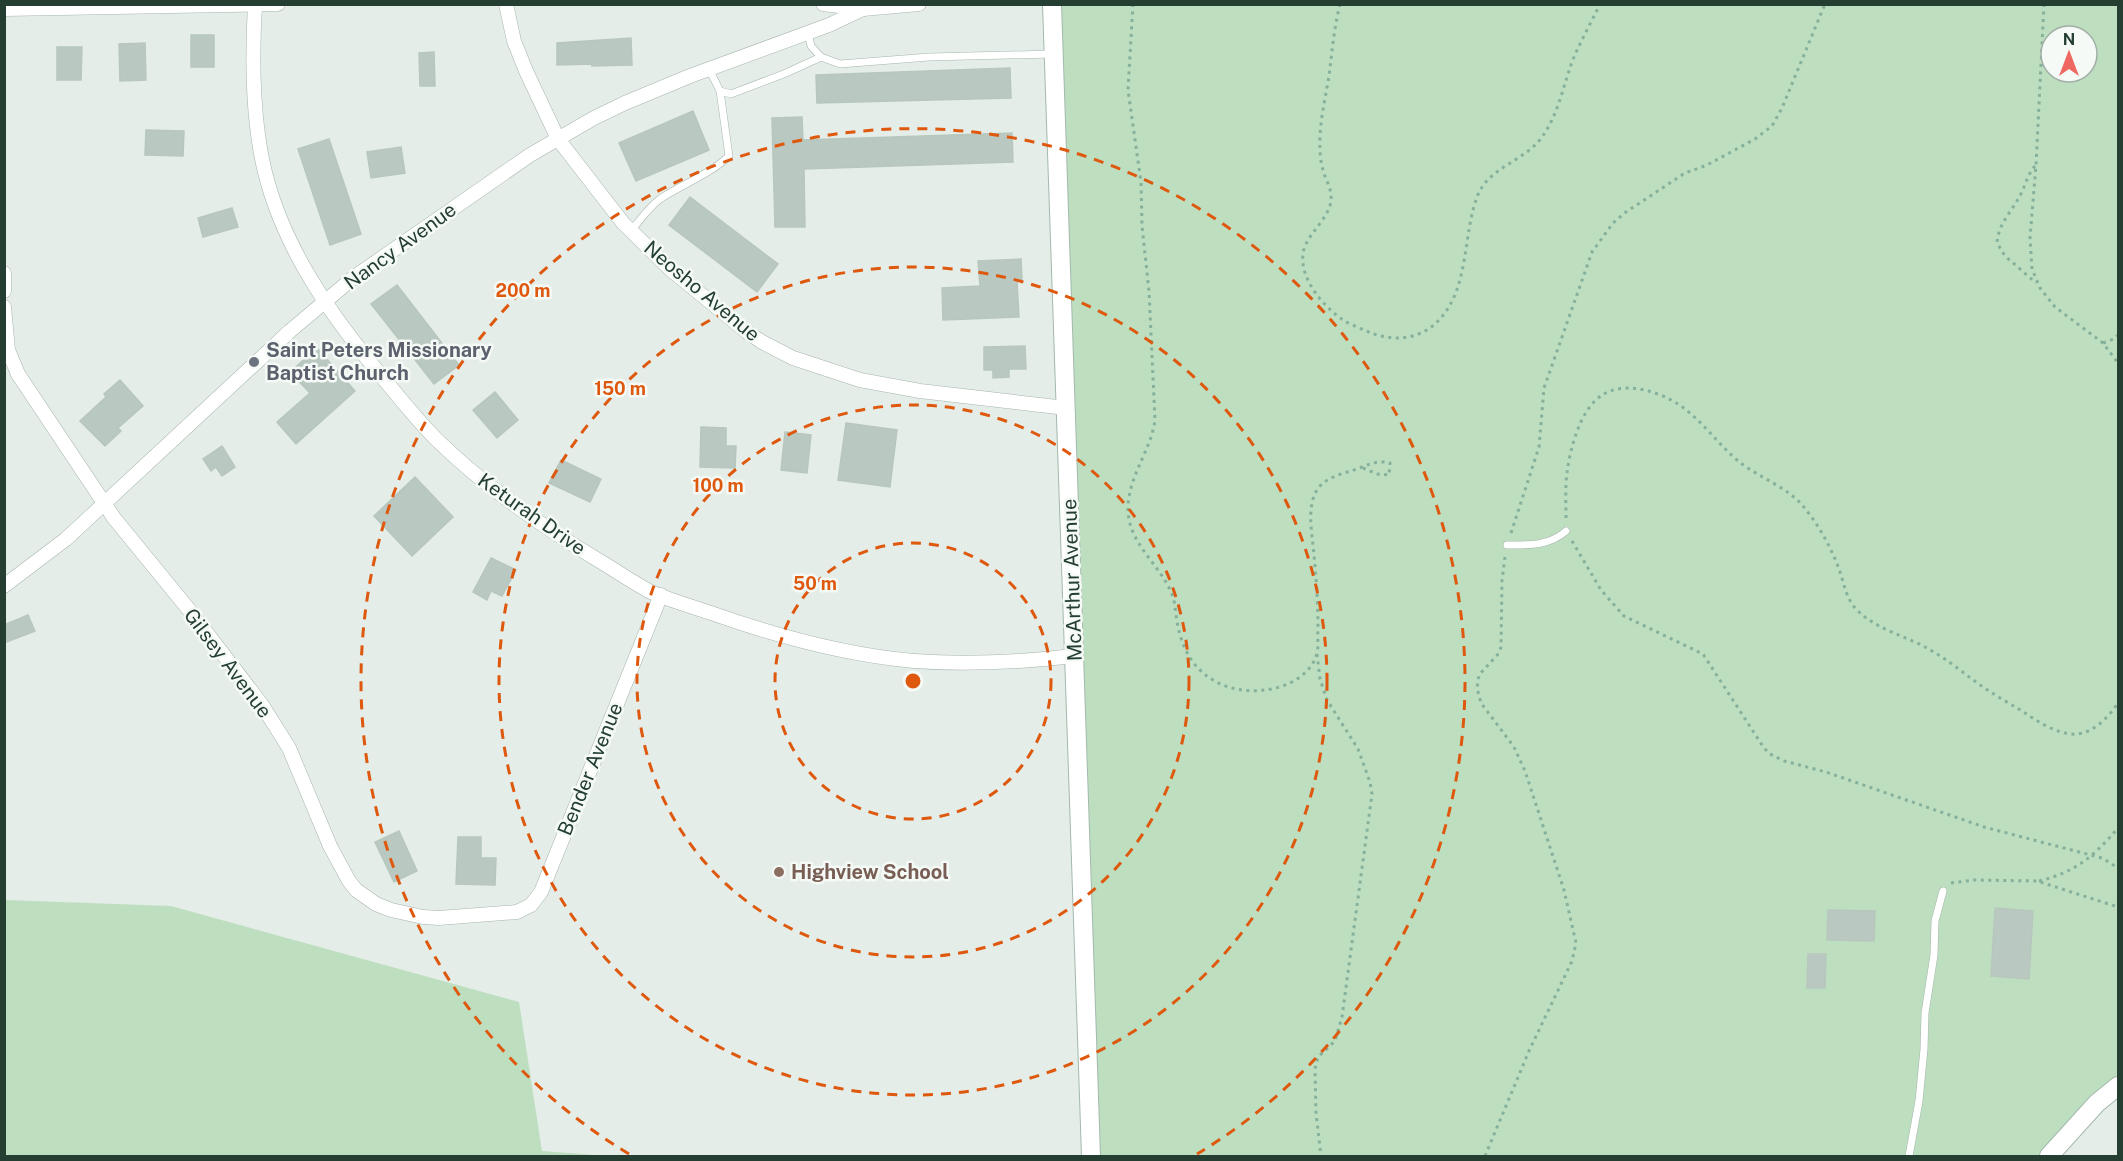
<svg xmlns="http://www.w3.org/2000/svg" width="2123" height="1161" viewBox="0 0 2123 1161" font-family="'Public Sans',sans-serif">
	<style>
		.green { fill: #bedec0; fill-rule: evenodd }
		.building { fill: #b9c8c0; stroke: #b7c7bd; stroke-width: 1.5 }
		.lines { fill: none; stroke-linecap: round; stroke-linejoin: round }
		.lane-casing { stroke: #a7b5ad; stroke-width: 8 }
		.street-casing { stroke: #a7b5ad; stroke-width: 15 }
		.secondary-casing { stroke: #a3b9ad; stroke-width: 20 }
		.path { stroke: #85b09a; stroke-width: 3; stroke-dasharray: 3 4.5; stroke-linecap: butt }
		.lane { stroke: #fff; stroke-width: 7 }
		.street { stroke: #fff; stroke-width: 14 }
		.secondary { stroke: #fff; stroke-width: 18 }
		.ring { fill: none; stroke: #de580e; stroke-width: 3; stroke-dasharray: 10 8 }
		.worship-dot { fill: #6b7280; stroke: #f5faf6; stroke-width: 2 }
		.education-dot { fill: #8d6e63; stroke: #f5faf6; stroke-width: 2 }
		.labels { text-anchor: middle; stroke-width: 5; stroke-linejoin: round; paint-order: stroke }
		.street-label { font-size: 20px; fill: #243f32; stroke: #f5faf6 }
		.worship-label { font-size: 20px; font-weight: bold; fill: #5b616d; stroke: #f5faf6; text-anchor: start }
		.education-label { font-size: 20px; font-weight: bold; fill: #785e54; stroke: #f5faf6; text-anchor: start }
		.centre { fill: #de580e; stroke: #f5faf6; stroke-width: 3 }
		.ring-label { font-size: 18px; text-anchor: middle; font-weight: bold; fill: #de580e; stroke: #f5faf6; stroke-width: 5; stroke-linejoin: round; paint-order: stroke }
	</style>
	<rect width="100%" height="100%" fill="#e4ede7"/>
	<!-- green -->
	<g class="green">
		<path d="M1052,5h1066v1081l-69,70h-958zM2051,36h36v36h-36z"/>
		<polygon points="5,900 171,906 519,1002 542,1151 608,1156 5,1156"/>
	</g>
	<!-- building -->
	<g class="building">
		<rect x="191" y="35" width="23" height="32"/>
		<polygon points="631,38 632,65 592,66 592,64 557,65 557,43"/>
		<polygon points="145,43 146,80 120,81 119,44"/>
		<polygon points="57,47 82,47 81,80 57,80"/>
		<polygon points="434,52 435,86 420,86 419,53"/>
		<polygon points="1010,68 1011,98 817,103 816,75"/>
		<polygon points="693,111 709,150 636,181 619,143"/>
		<polygon points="802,117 803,140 1012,133 1013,162 804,169 805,227 775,227 772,118"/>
		<polygon points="146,130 184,131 183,156 145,155"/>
		<polygon points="329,139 361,234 330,245 298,149"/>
		<polygon points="401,147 405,173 371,178 367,152"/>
		<polygon points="690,197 778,264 757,292 669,225"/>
		<polygon points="232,208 238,227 203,237 198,218"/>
		<polygon points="1021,259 1022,280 1017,281 1019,317 943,320 942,288 980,286 978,261"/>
		<polygon points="397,285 459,365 434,384 371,304"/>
		<polygon points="1025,346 1026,369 1009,369 1009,377 993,378 993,370 984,370 984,347"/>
		<polygon points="317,348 355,391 296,444 277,422 310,393 290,372"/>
		<polygon points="120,380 143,406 118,428 121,431 105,446 80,421 106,397 104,394"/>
		<polygon points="495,392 518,420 497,438 473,410"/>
		<polygon points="846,423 897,430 890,487 838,480"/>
		<polygon points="701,427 726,428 726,446 736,446 735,468 700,467"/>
		<polygon points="785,432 811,435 807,473 781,470"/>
		<polygon points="222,446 235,467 222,476 216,467 211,471 203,459"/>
		<polygon points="561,460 601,479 590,502 549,483"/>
		<polygon points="415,477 453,517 412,556 374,516"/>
		<polygon points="491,558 516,570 502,596 491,591 487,600 473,592"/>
		<polygon points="28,615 35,631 4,643 4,625"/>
		<polygon points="399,831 417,871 394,882 375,842"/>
		<polygon points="458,837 481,837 481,858 496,858 495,885 456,884"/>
		<polygon points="1995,908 2033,911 2029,979 1991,976"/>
		<polygon points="1828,910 1875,911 1874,941 1827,940"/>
		<polygon points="1808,954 1826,954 1825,988 1807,988"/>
	</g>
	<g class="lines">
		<!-- lane casing -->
		<g class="lane-casing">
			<g id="lane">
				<polyline points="808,33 811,46 821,57 840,64 929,57 1052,54"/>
				<polyline points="709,69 720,91 731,94 786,73 821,57"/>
				<path d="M631,231c9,-11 17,-23 29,-32 22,-15 49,-24 69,-43l-9,-65"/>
				<path d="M1507,545c22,0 42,1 59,-14"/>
				<polyline points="1909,1156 1919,1101 1924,1049 1925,1013 1934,955 1935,921 1943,891"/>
			</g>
		</g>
		<!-- street casing -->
		<g class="street-casing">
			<g id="street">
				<polyline points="506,4 514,41 526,71 558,139 623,223 670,269 747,332 762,342 793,358 860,380 920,391 1066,408"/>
				<polyline points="823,4 863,9 919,4"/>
				<path d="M255,5c-3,51 -3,103 7,154 16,79 62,147 112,208 20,24 40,50 62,72 49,48 104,86 162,121 17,10 34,22 51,31 19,9 42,15 62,22 65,23 134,42 203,48 53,4 108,1 160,-5"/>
				<polyline points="4,9 278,4"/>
				<polyline points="4,273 4,291"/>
				<polyline points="4,307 8,350 18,374 114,518 190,611 262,705 289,748 330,846 349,881 356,890 376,904 391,910 423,917 439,918 517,912 531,905 541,892 661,595"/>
				<polyline points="4,586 66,539 290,331 353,278 530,155 594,118 625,103 690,76 829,25 863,9"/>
			</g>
		</g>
		<!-- secondary casing -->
		<g class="secondary-casing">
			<g id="secondary">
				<polyline points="1052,4 1091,1156"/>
				<polyline points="2049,1156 2097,1103 2118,1086"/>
			</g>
		</g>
		<!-- path -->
		<g class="path">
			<path d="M1133,4l-5,86 13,92 1,44 7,65 6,129c-4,30 -25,54 -27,85 -2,39 33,58 45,92 2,6 2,12 3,18 3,21 9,41 25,56 17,16 41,22 63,19 22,-2 47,-14 53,-37 2,-7 0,-15 1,-22 0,-30 -2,-57 -5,-86 -2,-19 -6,-42 6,-58 8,-9 21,-13 32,-16 13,-4 25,-12 39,-8l-1,12 -12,-1 -14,-6"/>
			<path d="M1340,4c-6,24 -8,48 -11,72 -4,24 -10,48 -9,72 0,7 1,15 3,22 2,9 8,17 8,26 2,17 -18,33 -25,48 -13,27 15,61 37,76 8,5 19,9 28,13 22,8 46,7 64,-9 35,-32 27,-86 42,-127 11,-30 47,-35 65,-60 16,-22 21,-50 30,-75 8,-20 19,-39 28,-58"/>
			<polyline points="2044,4 2036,165 2030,238 2032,269 2040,288 2055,307 2103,343 2118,363"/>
			<path d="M2035,166c-7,8 -9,17 -13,26 -8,17 -24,31 -25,51l8,13 31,27"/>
			<polyline points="2103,343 2114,339 2118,335"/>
			<path d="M1566,518c0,-15 -1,-31 1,-45 3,-24 12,-58 30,-74 22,-20 59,-9 81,5 23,15 38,38 59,56 20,17 49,26 66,46 15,18 28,41 36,63 5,14 7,30 18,41 21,21 51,26 75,41 16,9 30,21 44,31 15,11 31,20 46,29 15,10 31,21 49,23 20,2 37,-16 47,-31"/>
			<polyline points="1511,533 1539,447 1544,388 1592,252 1613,223 1626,212 1685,173 1707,165 1755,139 1772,126 1782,108 1825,4"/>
			<polyline points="1572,541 1601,590 1624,616 1703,654 1764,748 1770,754 1784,761 1826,772 1984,827 2102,858 2118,868"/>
			<polyline points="1317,654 1320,679 1327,700 1358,749 1370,782 1372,794 1342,1017 1335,1041 1318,1057 1315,1069 1316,1113 1321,1156"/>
			<path d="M2039,881c37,-9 55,-25 79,-53"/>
			<polyline points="1951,883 1974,880 2037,881 2118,907"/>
			<polyline points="1485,1156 1529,1051 1572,961 1576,943 1564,890 1525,771 1514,747 1481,703 1477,688 1479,675 1499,653 1501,647 1502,580 1505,557"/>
		</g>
		<!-- lane -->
		<use href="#lane" class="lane"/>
		<!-- street -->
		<use href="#street" class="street"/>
		<!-- secondary -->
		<use href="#secondary" class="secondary"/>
	</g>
	<!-- distance rings -->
	<g class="ring">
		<circle cx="913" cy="681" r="138"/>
		<circle cx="913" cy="681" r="276"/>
		<circle cx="913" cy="681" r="414"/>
		<path d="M629 1154A552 552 0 1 1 1197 1154"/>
	</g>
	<!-- markers -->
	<circle class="worship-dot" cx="254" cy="362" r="6"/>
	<circle class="education-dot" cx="779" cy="872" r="6"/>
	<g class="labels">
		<!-- street labels -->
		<g class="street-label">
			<text transform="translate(400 246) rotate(-36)" y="7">Nancy Avenue</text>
			<text transform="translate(702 291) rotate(40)" y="7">Neosho Avenue</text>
			<text transform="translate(532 514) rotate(35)" y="7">Keturah Drive</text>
			<text transform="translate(1072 580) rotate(-92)" y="7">McArthur Avenue</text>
			<text transform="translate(228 663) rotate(53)" y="7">Gilsey Avenue</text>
			<text transform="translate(590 769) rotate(-68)" y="7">Bender Avenue</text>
		</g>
		<!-- worship labels -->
		<g class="worship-label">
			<text x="266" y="357">Saint Peters Missionary<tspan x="266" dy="23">Baptist Church</tspan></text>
		</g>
		<!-- education labels -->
		<g class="education-label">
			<text x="791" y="879">Highview School</text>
		</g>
	</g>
	<circle cx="913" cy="681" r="9" class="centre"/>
	<g class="ring-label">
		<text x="523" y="297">200 m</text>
		<text x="620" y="395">150 m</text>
		<text x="718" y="492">100 m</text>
		<text x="815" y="590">50 m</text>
	</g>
	<!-- border -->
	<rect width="2123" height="1161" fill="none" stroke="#243f32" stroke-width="12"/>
	<!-- north arrow -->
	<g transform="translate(2069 54)"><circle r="28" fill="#f5faf6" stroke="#a1afa8" stroke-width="1.5"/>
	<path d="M0-4.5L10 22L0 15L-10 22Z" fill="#ee6861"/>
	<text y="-9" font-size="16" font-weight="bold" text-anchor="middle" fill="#243f32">N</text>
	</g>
</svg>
